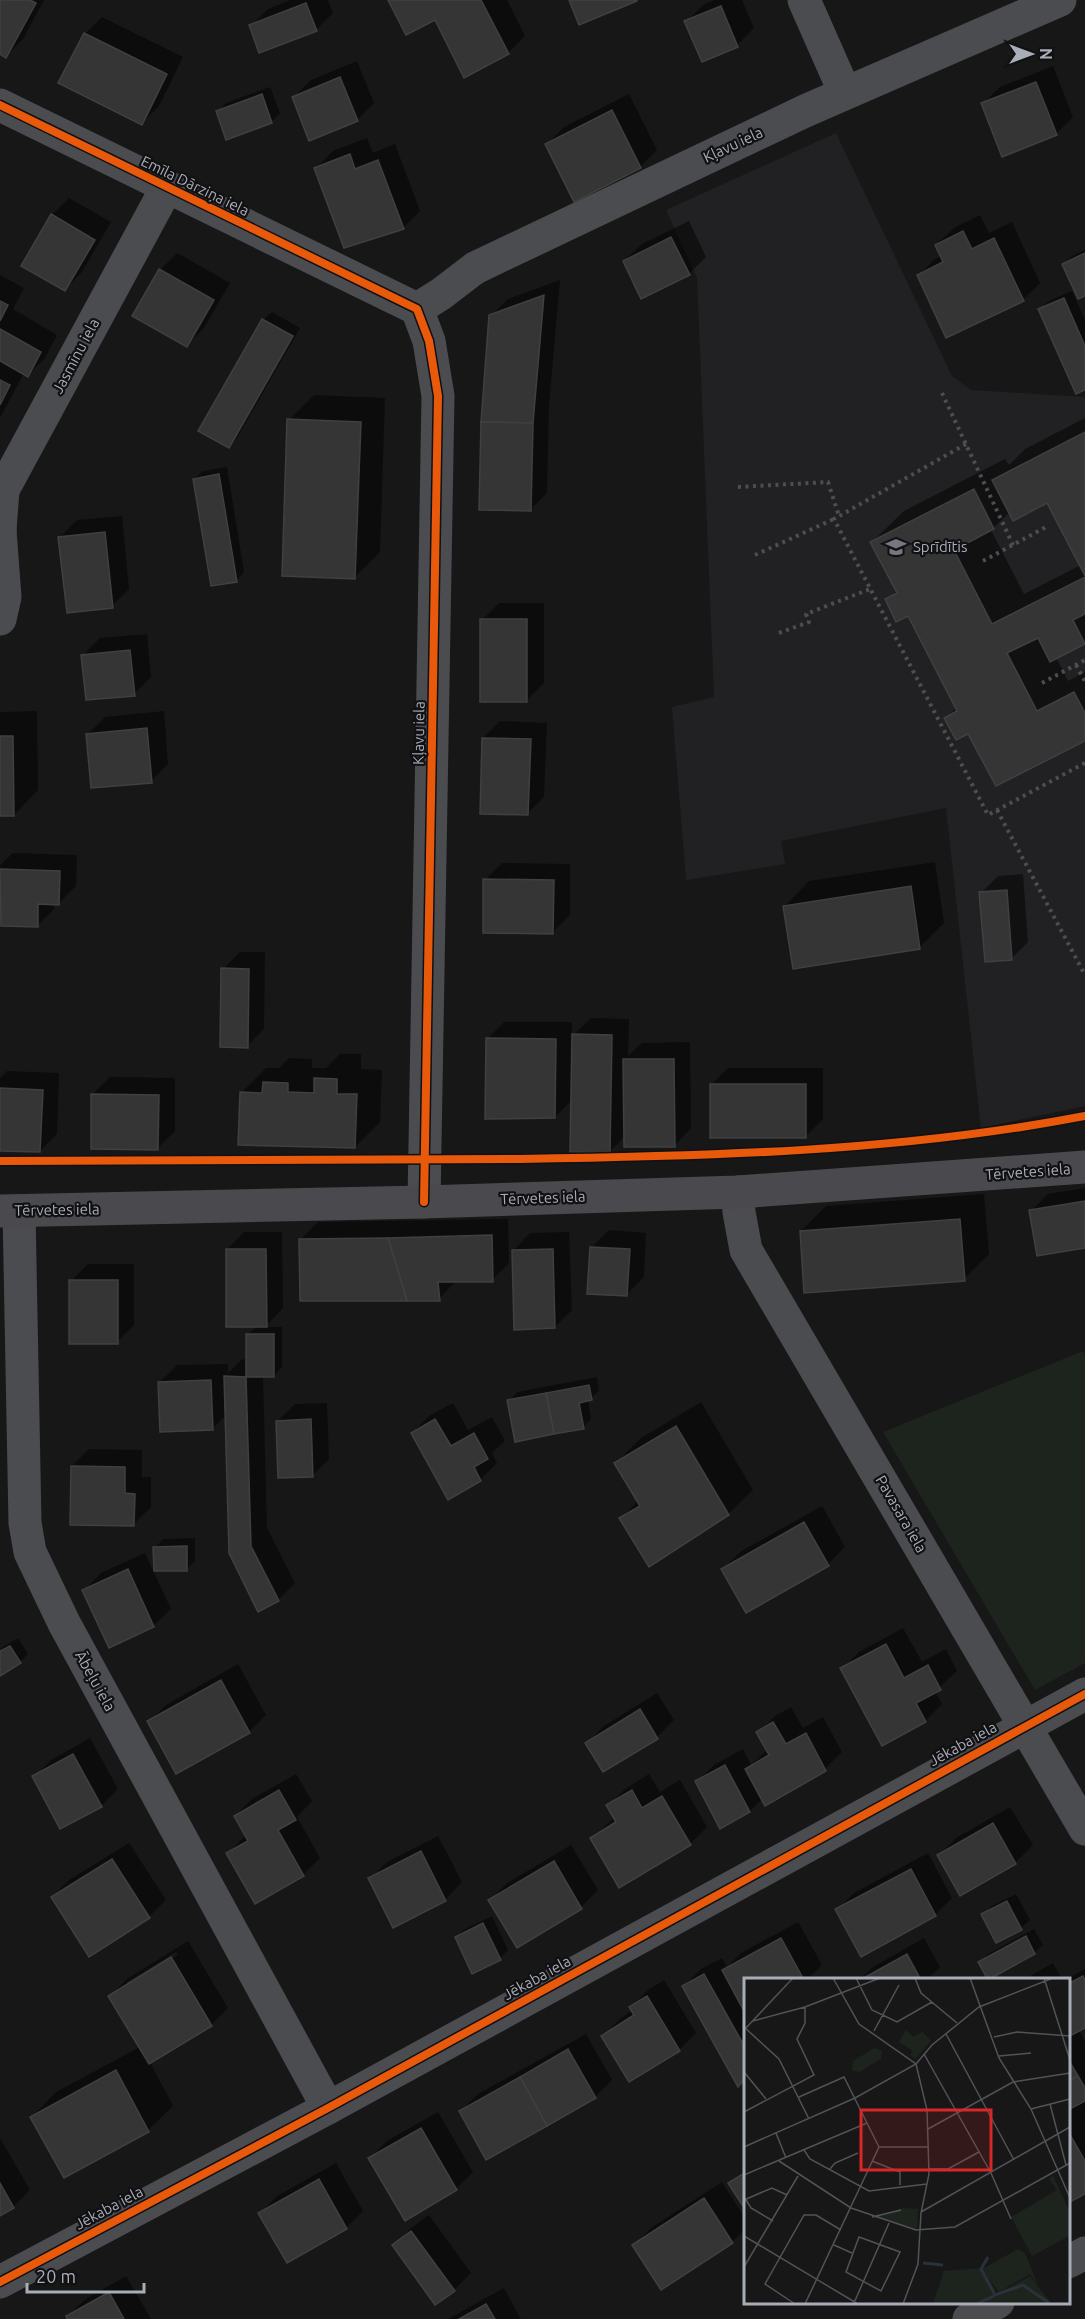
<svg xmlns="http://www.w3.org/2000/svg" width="1085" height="2319" viewBox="0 0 1085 2319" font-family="Ubuntu,sans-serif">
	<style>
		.built { fill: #212123 }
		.green { fill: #1d241e }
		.shadow { fill: #0007; fill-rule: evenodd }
		.building { fill: #353536; stroke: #3f4043; stroke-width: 1.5 }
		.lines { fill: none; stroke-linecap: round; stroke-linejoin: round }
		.path { stroke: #4d4e52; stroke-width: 4; stroke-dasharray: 3 4.5; stroke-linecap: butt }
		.minor { stroke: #4b4c50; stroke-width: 33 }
		.secondary { stroke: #4a4a4e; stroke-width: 33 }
		.cycleway-casing { stroke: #111113; stroke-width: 11 }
		.cycleway { stroke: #e8590c; stroke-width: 8 }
		.labels { text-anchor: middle; stroke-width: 4.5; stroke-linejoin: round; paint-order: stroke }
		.street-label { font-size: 15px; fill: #a8adb8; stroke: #111113 }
		.poi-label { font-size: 15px; fill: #a8adb8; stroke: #111113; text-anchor: start }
		.inset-river { fill: none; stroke: #2a3239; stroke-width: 3 }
		.inset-road { fill: none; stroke: #515357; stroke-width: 1.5 }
		.view { fill: #d62828; fill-opacity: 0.15; stroke: #d62828; stroke-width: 3 }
		.inset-edge { fill: none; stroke: #a8adb8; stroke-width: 3 }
	</style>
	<rect width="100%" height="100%" fill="#171717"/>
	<!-- built -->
	<polygon class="built" points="836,133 952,376 971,390 1085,397 1085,1106 981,1128 946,808 781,841 785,864 686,880 672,707 714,697 697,278 666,210"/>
	<!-- green -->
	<polygon class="green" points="1083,1351 1085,1356 1085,1663 1035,1690 883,1432"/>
	<!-- shadow -->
	<g class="shadow">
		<polygon points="0,0 44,0 23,39 6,56 0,53"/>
		<polygon points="290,0 328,0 333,13 316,30 251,26 268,9"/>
		<polygon points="390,0 507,0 525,36 508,53 436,18"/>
		<polygon points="714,0 742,0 754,28 737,45 686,22 703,5"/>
		<polygon points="102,17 183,57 159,106 142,123 85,34"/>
		<polygon points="357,61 374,103 357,120 294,97 311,80"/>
		<polygon points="1053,66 1073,117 1056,134 983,104 1000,87"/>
		<polygon points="270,87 280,113 272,121 227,138 218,112 226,103"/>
		<polygon points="629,94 657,150 640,167 547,144 564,127"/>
		<polygon points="367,138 373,153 395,144 420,211 403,228 316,168 333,151"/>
		<polygon points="69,198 111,222 82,272 65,289 52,215"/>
		<polygon points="980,215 989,233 1012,222 1040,283 1023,300 918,276 935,259 942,256 936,245 954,228"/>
		<polygon points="689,221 706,257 689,274 624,261 642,244"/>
		<polygon points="1085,250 1085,294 1064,264 1072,256"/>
		<polygon points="177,253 230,283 204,328 187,345 160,270"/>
		<polygon points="0,275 24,288 13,309 57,335 45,358 28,375 24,373 0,418"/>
		<polygon points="560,280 549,405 547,493 530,510 491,316 508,299"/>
		<polygon points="1072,291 1085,320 1085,389 1040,309 1049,301"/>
		<polygon points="272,312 300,328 237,438 229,446 263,320"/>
		<polygon points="314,395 385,398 380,552 355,577 289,420"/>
		<path d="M1085,418v223l-29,16 12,24 17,-9v67l-116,-8 -23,-13 11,-11 -48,-93 -22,-14 10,-10 -25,-48 32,-31 101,-52 4,6 16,-16zM1048,501l33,64 -57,29 -33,-64 19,-18z"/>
		<polygon points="227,467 244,572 236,581 194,479 203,471"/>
		<polygon points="122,516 129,589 112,606 60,537 77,520"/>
		<polygon points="499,603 544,603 544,683 527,700 482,620"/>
		<polygon points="147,634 151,677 134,694 83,655 100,638"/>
		<polygon points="37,711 38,790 14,815 0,815 0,712"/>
		<polygon points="164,711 168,764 151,781 88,734 105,717"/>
		<polygon points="500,721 547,723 544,797 527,814 483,738"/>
		<polygon points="13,853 77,855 76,886 58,904 54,903 54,909 37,926 0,898 0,865"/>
		<polygon points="935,862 944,923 919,948 785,906 809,881"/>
		<polygon points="502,863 570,864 570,915 553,932 485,880"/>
		<polygon points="1023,874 1028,942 1011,959 981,893 998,876"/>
		<polygon points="240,952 265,952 264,1029 247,1046 223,969"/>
		<polygon points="591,1018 629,1019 628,1056 642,1043 690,1042 691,1128 674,1146 625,1136 610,1151 573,1099 555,1117 487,1039 504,1022 572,1022 572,1036"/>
		<polygon points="340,1054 361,1054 361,1069 382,1070 380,1122 355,1147 241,1093 266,1068 279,1068 289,1058 312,1059 312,1068 326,1068"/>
		<polygon points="728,1068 823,1068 823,1119 806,1136 711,1085"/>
		<polygon points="7,1071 59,1073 57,1134 40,1151 0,1149 0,1078"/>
		<polygon points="110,1077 175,1078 175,1131 158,1148 93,1094"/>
		<polygon points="1085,1188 1085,1246 1031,1211 1048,1194"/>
		<polygon points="984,1194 989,1254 964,1279 801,1231 826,1206"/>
		<polygon points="508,1219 509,1263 492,1280 456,1281 439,1299 301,1239 318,1222"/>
		<polygon points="609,1230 646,1233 644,1277 627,1294 592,1247"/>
		<polygon points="244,1232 282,1232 283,1308 265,1327 282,1327 282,1367 274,1376 263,1376 267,1528 295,1583 278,1600 258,1610 226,1415 212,1429 160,1382 177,1365 228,1364 228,1373 242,1359 248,1360 248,1335 258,1325 227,1250"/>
		<polygon points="569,1232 572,1310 555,1327 513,1251 530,1233"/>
		<polygon points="88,1264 134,1264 134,1325 117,1342 71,1281"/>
		<polygon points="597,1377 599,1391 588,1400 591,1419 583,1427 509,1401 517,1392"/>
		<polygon points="701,1402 753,1490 728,1514 621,1518 638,1501 616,1463 641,1438"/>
		<polygon points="327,1403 329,1459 312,1476 278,1421 295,1404"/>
		<polygon points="453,1403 468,1430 492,1417 505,1441 492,1453 497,1463 480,1480 448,1498 412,1433 429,1416"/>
		<polygon points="89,1449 142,1450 142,1477 151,1477 151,1507 134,1524 72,1466"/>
		<polygon points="822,1506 845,1547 828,1564 747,1611 723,1569 740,1552"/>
		<polygon points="195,1538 195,1561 187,1569 155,1548 163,1539"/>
		<polygon points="145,1553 171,1609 153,1626 84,1591 101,1573"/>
		<polygon points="903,1628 922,1662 946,1649 957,1671 935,1691 942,1704 925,1721 842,1669 859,1652"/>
		<polygon points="18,1638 28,1654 20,1662 0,1674 0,1649"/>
		<polygon points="238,1664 266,1715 249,1732 149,1722 166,1705"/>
		<polygon points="657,1693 674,1720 657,1737 587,1743 604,1726"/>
		<polygon points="791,1707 803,1728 823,1717 842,1752 825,1769 766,1804 763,1798 750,1811 721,1827 697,1782 714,1765 743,1749 751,1765 767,1750 758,1733 775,1716"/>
		<polygon points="90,1738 118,1789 101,1806 34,1777 51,1760"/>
		<polygon points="296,1774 312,1801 297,1817 320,1858 303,1875 228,1853 246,1835 235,1816 252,1799"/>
		<path d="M649,1774l11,18 20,-12 27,47 -17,17 -98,-6 23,-21 -7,-11 17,-17zM622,1817l-12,11v-4z"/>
		<polygon points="1010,1807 1033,1845 1016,1862 961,1894 939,1855 956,1838"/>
		<polygon points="438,1836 462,1882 445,1900 370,1879 387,1862"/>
		<polygon points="129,1843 166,1900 149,1917 52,1897 69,1880"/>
		<polygon points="571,1845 598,1890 581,1907 490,1900 507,1883"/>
		<polygon points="928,1853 952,1898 935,1915 837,1910 854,1893"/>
		<polygon points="1016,1894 1030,1920 1021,1928 997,1941 983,1915 992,1906"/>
		<polygon points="492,1916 508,1950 500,1958 456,1937 465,1929"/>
		<polygon points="798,1922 822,1965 807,1980 746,1980 746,2077 739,2085 684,1986 701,1969 722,1958 727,1967 741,1953"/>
		<polygon points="1034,1929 1043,1945 1034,1953 980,1963 988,1954"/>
		<polygon points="924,1938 940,1967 927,1980 860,1980 873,1967"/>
		<path d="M188,1941l40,67 -17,17 -61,37 23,44 -25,24 -84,46 -32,-59 24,-25 84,-45 -30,-51 17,-17zM176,1952l2,3 -51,31v-4z"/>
		<polygon points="1053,1963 1062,1980 1023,1980"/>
		<polygon points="1085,1969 1085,2026 1079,2030 1085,2041 1085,2192 1068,2201 1068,1980 1065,1980"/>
		<polygon points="664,1980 696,2033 679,2050 603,2036 620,2019 633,2010 631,2007 648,1990"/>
		<polygon points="586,2034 612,2080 595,2097 461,2111 478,2094"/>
		<polygon points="438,2112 473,2172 456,2189 370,2158 387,2141"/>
		<polygon points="0,2138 30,2190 13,2207 0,2215"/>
		<polygon points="336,2163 363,2211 346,2228 260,2213 277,2196"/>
		<polygon points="722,2182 746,2220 746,2228 732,2242 634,2245 651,2228"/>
		<polygon points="429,2215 471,2273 454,2290 394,2245 411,2228"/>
		<polygon points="126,2276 151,2319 69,2319 67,2317 84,2300"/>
		<polygon points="504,2288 521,2319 448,2319"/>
	</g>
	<!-- building -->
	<g class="building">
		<polygon points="0,0 30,0 36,3 6,58 0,54"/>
		<polygon points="388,0 481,0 509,54 464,78 435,20 406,35"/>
		<polygon points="569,0 637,0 637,1 579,25"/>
		<polygon points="306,3 317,31 259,53 249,25"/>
		<polygon points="721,6 738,47 702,62 684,21"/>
		<polygon points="84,33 167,74 142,125 58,83"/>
		<polygon points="340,77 358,121 309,141 292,97"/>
		<polygon points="1036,82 1057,135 1002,157 981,103"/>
		<polygon points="262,94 272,123 226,140 216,111"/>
		<polygon points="612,110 641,168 574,202 545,144"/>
		<polygon points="350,154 355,169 378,160 404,229 344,248 314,168"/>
		<polygon points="51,214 95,240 65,291 21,266"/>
		<polygon points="963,231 972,249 994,238 1024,301 946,338 917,275 943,262 935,245"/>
		<polygon points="671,237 690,275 641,299 623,261"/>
		<polygon points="1085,253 1085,296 1078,299 1062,264"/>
		<polygon points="159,269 214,300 187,347 132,316"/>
		<polygon points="544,295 533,423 481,422 489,315"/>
		<polygon points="1064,298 1085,346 1085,390 1076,394 1038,309"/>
		<polygon points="0,301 8,305 0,321"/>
		<polygon points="262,319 293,336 229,448 198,431"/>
		<polygon points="0,329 41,352 28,377 0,361"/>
		<polygon points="0,380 10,385 0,405"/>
		<polygon points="287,419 361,422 355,579 282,576"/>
		<polygon points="481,422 533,423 531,511 479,510"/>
		<polygon points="1085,432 1085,576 1047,503 1013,521 992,480"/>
		<polygon points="219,474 237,582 211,586 193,479"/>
		<polygon points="974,489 994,529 954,550 992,624 1085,577 1085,614 1073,620 1085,644 1050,662 1038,638 1007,653 1037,711 1074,692 1085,713 1085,741 996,786 968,734 956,740 944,718 957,711 908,616 896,622 885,599 897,593 870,542"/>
		<polygon points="105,532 113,608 67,613 58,537"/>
		<rect x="480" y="619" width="47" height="83"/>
		<polygon points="130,650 135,696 86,700 81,655"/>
		<polygon points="147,728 152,783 91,788 86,734"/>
		<polygon points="0,736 13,736 14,816 0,816"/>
		<polygon points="482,738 531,739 528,815 480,814"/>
		<polygon points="0,869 60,871 59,905 38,904 38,927 1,926"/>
		<polygon points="483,879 554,880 553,934 483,933"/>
		<polygon points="911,886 920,949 793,969 783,906"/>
		<polygon points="1007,890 1012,960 985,962 979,892"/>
		<polygon points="221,968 249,969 248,1048 220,1047"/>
		<polygon points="572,1034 612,1035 610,1153 570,1152"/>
		<polygon points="486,1038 556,1039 555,1118 485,1119"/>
		<polygon points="623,1059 674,1059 675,1147 624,1147"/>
		<polygon points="314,1078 337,1079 337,1094 357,1094 355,1148 238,1145 240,1092 262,1093 263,1082 288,1083 288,1092 314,1093"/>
		<rect x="710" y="1084" width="96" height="54"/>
		<polygon points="0,1088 43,1090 40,1152 0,1151"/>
		<polygon points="91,1094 159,1095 158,1150 91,1149"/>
		<polygon points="1085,1201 1085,1248 1037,1256 1029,1210"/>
		<polygon points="960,1219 965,1281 804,1293 800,1231"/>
		<polygon points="492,1235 493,1282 438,1282 440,1301 407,1301 388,1238"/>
		<polygon points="388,1238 407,1301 300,1301 299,1239"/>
		<polygon points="590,1247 630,1249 627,1296 587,1294"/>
		<polygon points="226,1249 266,1249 267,1327 226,1327"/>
		<polygon points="553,1249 555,1328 514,1330 512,1250"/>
		<rect x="69" y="1280" width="49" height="64"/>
		<rect x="246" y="1334" width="28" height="43"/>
		<polygon points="224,1376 246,1377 251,1546 279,1601 258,1612 229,1553"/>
		<polygon points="211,1380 213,1430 160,1432 158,1382"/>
		<polygon points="589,1385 592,1400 579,1403 584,1429 554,1434 546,1393"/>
		<polygon points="546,1393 554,1434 515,1442 507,1400"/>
		<polygon points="311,1419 313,1477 278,1478 276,1421"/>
		<polygon points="435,1419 451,1446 474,1433 488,1459 474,1467 481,1481 448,1500 411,1433"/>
		<polygon points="676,1426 729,1515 649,1567 619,1518 640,1506 614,1463"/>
		<polygon points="71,1466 125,1467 125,1493 135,1494 134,1526 70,1525"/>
		<polygon points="804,1522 829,1566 746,1613 721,1569"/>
		<polygon points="187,1546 187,1571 154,1571 153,1547"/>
		<polygon points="128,1569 154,1627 109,1648 82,1590"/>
		<polygon points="886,1644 904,1678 928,1665 941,1690 916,1703 926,1722 882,1746 840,1668"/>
		<polygon points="10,1646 21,1663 0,1676 0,1651"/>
		<polygon points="221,1680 250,1733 176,1774 147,1721"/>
		<polygon points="640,1709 658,1739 603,1772 585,1743"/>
		<polygon points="773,1722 786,1744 806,1733 826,1771 765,1806 745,1769 769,1755 756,1732"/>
		<polygon points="73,1754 102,1807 60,1829 32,1776"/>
		<polygon points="725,1765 750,1812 720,1829 695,1781"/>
		<polygon points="279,1790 296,1820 278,1830 304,1876 255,1904 226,1853 248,1841 234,1816"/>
		<polygon points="632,1790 642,1808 662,1796 691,1845 619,1888 590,1838 616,1822 606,1805"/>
		<polygon points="993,1823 1016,1864 960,1896 937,1855"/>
		<polygon points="421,1851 446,1901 393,1928 368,1878"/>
		<polygon points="112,1859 150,1918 89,1957 51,1897"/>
		<polygon points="554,1861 582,1909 517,1948 488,1900"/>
		<polygon points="911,1869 936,1916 861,1957 835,1909"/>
		<polygon points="1007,1901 1022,1930 996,1943 981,1914"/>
		<polygon points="483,1923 501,1960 472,1974 455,1937"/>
		<polygon points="1026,1936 1035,1954 988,1980 978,1962"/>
		<polygon points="781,1938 804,1980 746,1980 746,2015 722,1970"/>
		<polygon points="907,1954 921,1980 860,1980"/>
		<polygon points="171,1957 212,2026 149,2064 108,1996"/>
		<polygon points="704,1974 742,2042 746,2039 746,2078 738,2087 682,1986"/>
		<polygon points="1083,1976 1085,1980 1085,2028 1068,2037 1068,1984"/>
		<polygon points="647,1996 680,2051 629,2082 601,2036 634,2015 629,2007"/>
		<polygon points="568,2049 596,2098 547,2126 520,2077"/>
		<polygon points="1068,2059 1078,2076 1068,2081"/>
		<polygon points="116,2070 149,2132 64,2178 30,2117"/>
		<polygon points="1078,2076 1085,2088 1085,2101 1068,2110 1068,2081"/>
		<polygon points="520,2077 547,2126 486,2160 459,2111"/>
		<polygon points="421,2128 457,2190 405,2221 368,2158"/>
		<polygon points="1068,2131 1085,2161 1085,2194 1068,2203"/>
		<polygon points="746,2172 746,2211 728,2183"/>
		<polygon points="319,2179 347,2229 287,2263 258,2213"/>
		<polygon points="0,2183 14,2208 0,2216"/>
		<polygon points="704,2198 733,2243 661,2290 632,2245"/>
		<polygon points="411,2231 455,2291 435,2305 392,2245"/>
		<polygon points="109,2292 124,2319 67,2319 66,2316"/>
		<polygon points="486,2304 495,2319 459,2319"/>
	</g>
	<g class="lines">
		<!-- path -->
		<g class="path">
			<polyline points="942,393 1013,545"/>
			<polyline points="966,444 834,519 988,815 1085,763"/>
			<polyline points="738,487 828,482 839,516"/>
			<polyline points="755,555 834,519"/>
			<polyline points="983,561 1046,527"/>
			<polyline points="779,633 809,622 806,614 870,589"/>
			<polyline points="1076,665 1085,681"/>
			<polyline points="1042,683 1085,660"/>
			<polyline points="997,810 1085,975"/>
		</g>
		<!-- minor -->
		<g class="minor">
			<polyline points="804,0 845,93"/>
			<polyline points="0,105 417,309 429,341 438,396 424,1202"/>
			<polyline points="417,309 441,294 475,268 805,111 1060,0"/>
			<polyline points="0,530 3,490 167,187"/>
			<polyline points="0,530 5,597 0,619"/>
			<polyline points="738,1192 739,1212 746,1250 1085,1829"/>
			<polyline points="19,1211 25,1523 30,1552 64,1623 328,2108"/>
			<polyline points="1068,2262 1085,2253"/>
			<polyline points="0,2282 328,2108 1085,1694"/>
			<polyline points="969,2319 998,2302"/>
		</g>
		<!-- secondary -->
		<polyline class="secondary" points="0,1211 424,1202 738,1192 1085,1167"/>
		<!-- cycleway casing -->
		<g class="cycleway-casing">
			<g id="cycleway">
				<polyline points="0,105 417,309 429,341 438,396 424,1202"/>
				<path d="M0,1161c173,0 346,0 519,-2 190,-3 379,-7 566,-43"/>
				<polyline points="0,2282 328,2108 1085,1694"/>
			</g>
		</g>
		<!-- cycleway -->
		<use href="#cycleway" class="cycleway"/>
	</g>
	<!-- icons -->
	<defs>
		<g id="school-bare" transform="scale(1.62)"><path d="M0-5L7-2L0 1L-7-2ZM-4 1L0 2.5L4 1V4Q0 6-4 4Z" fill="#757880" stroke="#111113" stroke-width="2.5" paint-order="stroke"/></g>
	</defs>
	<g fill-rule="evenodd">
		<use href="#school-bare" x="896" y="547"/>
	</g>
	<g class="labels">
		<!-- street labels -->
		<g class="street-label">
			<text transform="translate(733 145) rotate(-25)" y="5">Kļavu iela</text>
			<text transform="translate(195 186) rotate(26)" y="5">Emīla Dārziņa iela</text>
			<text transform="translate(76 356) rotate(-62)" y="5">Jasmīnu iela</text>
			<text transform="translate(419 733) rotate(-89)" y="5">Kļavu iela</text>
			<text transform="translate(1028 1172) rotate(-4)" y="5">Tērvetes iela</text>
			<text transform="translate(543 1198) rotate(-2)" y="5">Tērvetes iela</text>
			<text transform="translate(57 1210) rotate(-1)" y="5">Tērvetes iela</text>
			<text transform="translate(901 1514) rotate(60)" y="5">Pavasara iela</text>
			<text transform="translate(95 1681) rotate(61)" y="5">Ābeļu iela</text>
			<text transform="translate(963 1744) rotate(-29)" y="5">Jēkaba iela</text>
			<text transform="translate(537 1978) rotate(-29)" y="5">Jēkaba iela</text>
			<text transform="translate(109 2208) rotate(-28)" y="5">Jēkaba iela</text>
		</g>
		<!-- poi labels -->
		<g class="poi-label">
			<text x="913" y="552">Sprīdītis</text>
		</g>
	</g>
	<!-- overview -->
	<g transform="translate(744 1978)">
		<rect width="326" height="326" fill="#171717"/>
		<path d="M162,52l7,7 10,-5 8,9 -16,18 -5,-4 3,-4 -14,-9zM131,70l7,3 -1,8 -22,13 -7,-2 1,-9zM309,198l16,34v26l-37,20 -21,-39 46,-27 -8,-11zM159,230l15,1 -1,20 -43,-12zM274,271l7,4 13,32 -8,-11 -31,18 -10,-13 8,15 33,-18 21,27h-118l11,-32 40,-3z" fill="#1d241e"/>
		<path class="inset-river" d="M244,279l-7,12 14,26 28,-10 26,18M179,285l20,2M232,326l18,-8"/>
		<path class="inset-road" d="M112,0l16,32 25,12 35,-20M171,0l6,15 36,30M226,0l29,80 32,51 39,89M300,0l26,82M9,43l52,-14 75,-29M0,49l35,32 30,60M1,51l48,-51M130,53l25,-46M202,56l68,126M250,59l23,-5 53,4M180,76l67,119 20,46M255,78l32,-3M0,94l22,27M55,119l45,-20 35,70M306,126l16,61M287,131l39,-10M0,134l70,-37 -17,-36 8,-16v-16M184,151l85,-47 57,-9M32,155l10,25M0,169l111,-49 61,-34 -57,-40 -26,-46M60,172l6,9 59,32 58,-7M35,183l72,47 65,22 39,-3 115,-64M128,183l28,11v13M86,191l5,-6 23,-10M185,191h19l31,-17M0,197l123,-52M0,222l28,-12 15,7M2,222l5,8 22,13M177,234l149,-85M128,239l29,-7M0,258l114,68M115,259l41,15 -19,39 -35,-19zM90,267l18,8M0,289l54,-91M110,325l35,-80M51,326l-30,-20 39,-69h12l25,15M61,326l74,-157h50M159,326l15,-40 3,-51 8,-39 -2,-64 -11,-46 16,-19 47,-38 74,-29"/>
		<path class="view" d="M117,132h130v60h-130z"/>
		<rect width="326" height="326" class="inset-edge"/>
	</g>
	<!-- north arrow -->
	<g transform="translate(1031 54) rotate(90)" stroke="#111113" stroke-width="4.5" paint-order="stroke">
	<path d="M0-4.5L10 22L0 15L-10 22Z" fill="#a8adb8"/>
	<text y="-9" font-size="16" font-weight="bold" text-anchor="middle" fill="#a8adb8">N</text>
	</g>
	<!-- scale -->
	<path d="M27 2283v9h117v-9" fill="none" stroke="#a8adb8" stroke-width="3"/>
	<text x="36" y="2283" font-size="18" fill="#a8adb8" stroke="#111113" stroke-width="4.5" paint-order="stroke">20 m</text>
</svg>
